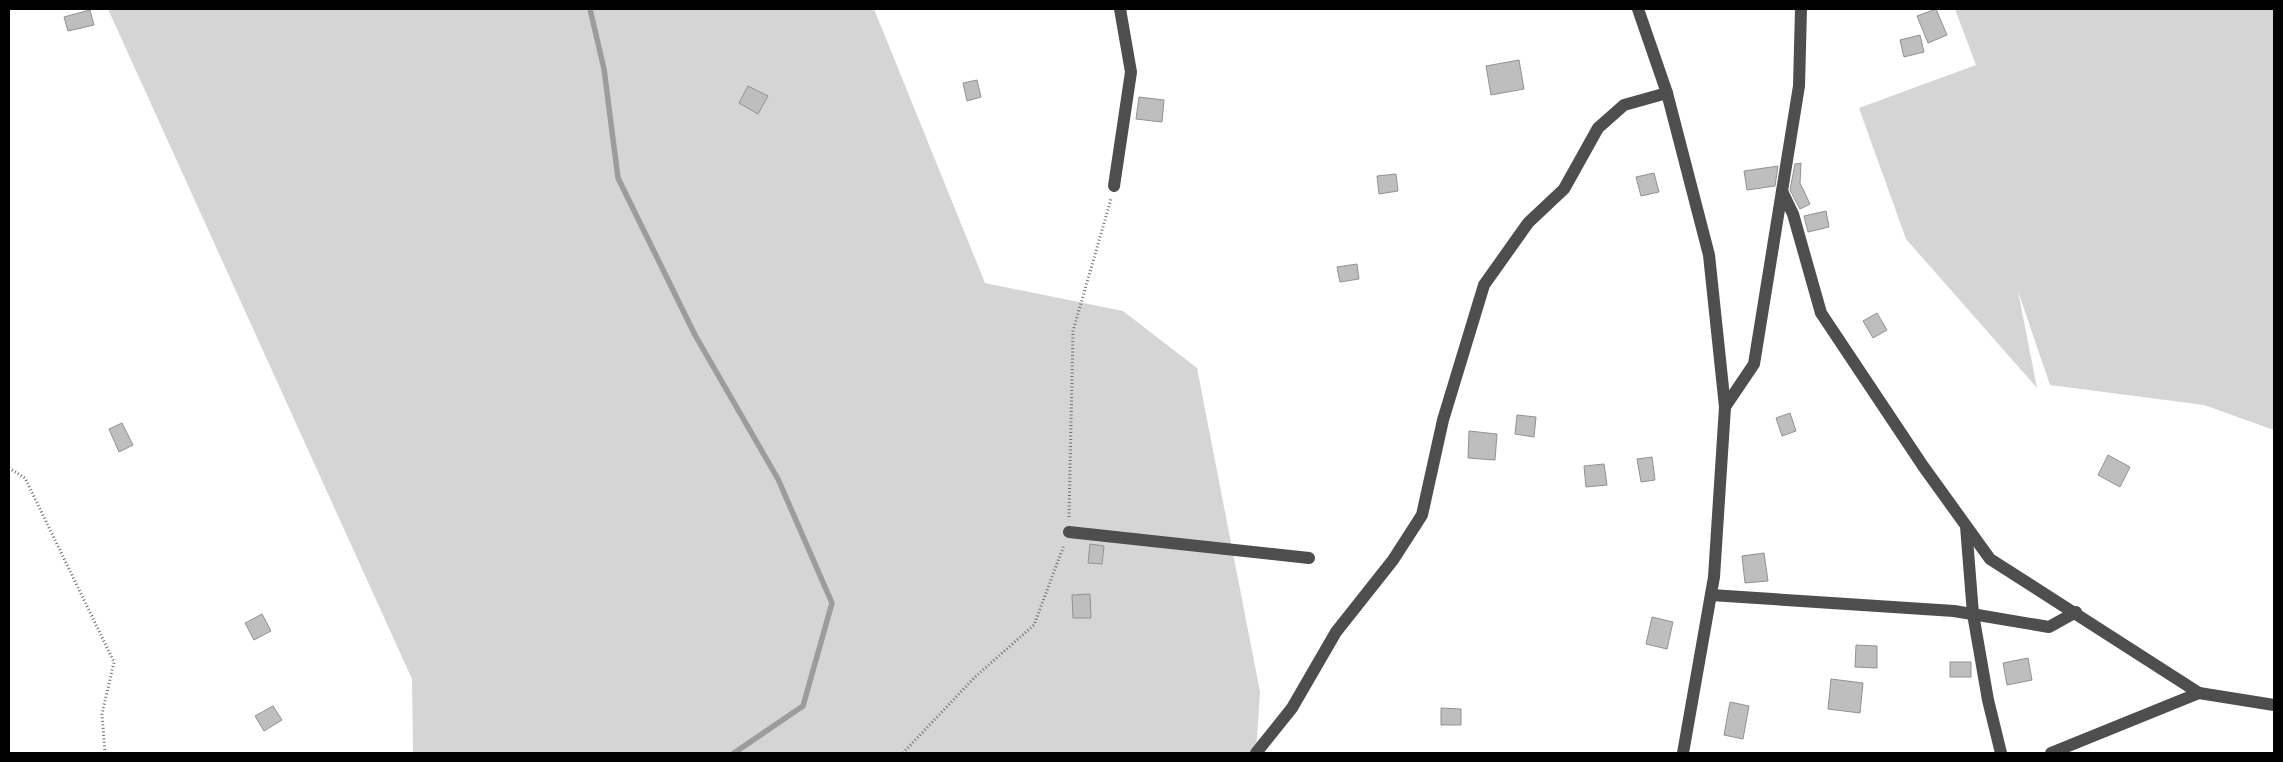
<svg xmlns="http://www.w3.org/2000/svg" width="2283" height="762" viewBox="0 0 2283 762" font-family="Montserrat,sans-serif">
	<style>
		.green { fill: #d5d5d5 }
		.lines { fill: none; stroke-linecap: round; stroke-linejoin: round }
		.stream { stroke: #9c9c9c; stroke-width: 5.5 }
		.building { fill: #bebebe; stroke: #929292 }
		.path { stroke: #707070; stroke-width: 3; stroke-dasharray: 1 2.5; stroke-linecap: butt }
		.minor { stroke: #4e4e4e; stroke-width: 12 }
	</style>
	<rect width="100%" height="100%" fill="#fff"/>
	<!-- green -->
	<g class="green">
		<polygon points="108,9 874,9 985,283 1123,311 1197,368 1260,692 1256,753 413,753 412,679"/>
		<polygon points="1955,9 2274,9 2274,430 2204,405 2050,385 2018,291 2037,388 1906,239 1859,108 1976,65"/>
	</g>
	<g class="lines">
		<!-- stream -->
		<polyline class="stream" points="590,9 604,69 618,178 695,335 778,479 832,603 803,706 734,753"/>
	</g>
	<!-- building -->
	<g class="building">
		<polygon points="1936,9 1947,35 1928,43 1917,16"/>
		<polygon points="90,10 94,25 68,31 64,17"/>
		<polygon points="1920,35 1924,52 1904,57 1900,40"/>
		<polygon points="1519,60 1524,89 1491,95 1486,66"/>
		<polygon points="977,80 981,97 967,101 963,83"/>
		<polygon points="748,86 768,96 758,114 739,103"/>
		<polygon points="1139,97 1164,100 1162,122 1136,119"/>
		<polygon points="1801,163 1800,183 1810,204 1800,209 1790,190 1795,164"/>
		<polygon points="1778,166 1775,186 1747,190 1744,171"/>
		<polygon points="1654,173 1659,192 1641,196 1636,177"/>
		<polygon points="1396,174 1398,191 1379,194 1377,176"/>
		<polygon points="1826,211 1829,227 1808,232 1804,216"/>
		<polygon points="1357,264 1359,279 1340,282 1337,267"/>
		<polygon points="1877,313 1887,330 1873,338 1863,321"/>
		<polygon points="1790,413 1796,431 1782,436 1776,418"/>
		<polygon points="1517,415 1536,417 1534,437 1515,434"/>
		<polygon points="122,423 133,445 119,452 109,429"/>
		<polygon points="1469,431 1497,434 1495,460 1468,458"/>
		<polygon points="2108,455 2130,467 2120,487 2098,475"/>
		<polygon points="1652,457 1655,480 1641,482 1637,459"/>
		<polygon points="1604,464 1607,485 1586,487 1584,466"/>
		<polygon points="1090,544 1104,546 1102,564 1088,563"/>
		<polygon points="1764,553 1768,581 1745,583 1742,556"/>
		<polygon points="1090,594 1091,618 1073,618 1072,595"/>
		<polygon points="262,614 271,631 254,640 245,623"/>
		<polygon points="1652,617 1673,622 1667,649 1646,644"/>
		<polygon points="1856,645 1877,646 1877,668 1855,667"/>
		<polygon points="2028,658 2032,680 2007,685 2003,663"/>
		<rect x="1950" y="662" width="21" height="15"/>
		<polygon points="1831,679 1863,683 1860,713 1828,709"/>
		<polygon points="1730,702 1749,706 1743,739 1724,735"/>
		<polygon points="273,706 282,720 264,731 255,716"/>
		<polygon points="1441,708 1461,709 1461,725 1441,725"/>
	</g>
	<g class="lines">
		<!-- path -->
		<g class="path">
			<polyline points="9,468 25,478 114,662 102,714 105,753"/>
			<polyline points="1069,517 1073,331 1111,199"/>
			<polyline points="903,753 975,677 1034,625 1064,545"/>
		</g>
		<!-- minor -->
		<g class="minor">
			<polyline points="1638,9 1667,93 1709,255 1725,407 1714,577 1683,753"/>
			<polyline points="1114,186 1131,72 1120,9"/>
			<polyline points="1782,191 1793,214 1821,313 1923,466 1990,559 2199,693 2274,705"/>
			<polyline points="1725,407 1754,364 1799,86 1801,9"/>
			<polyline points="1966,526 1973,614 1988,700 2001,753"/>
			<polyline points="1069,532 1309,558"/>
			<polyline points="1711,595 1954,611 2049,627 2076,612"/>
			<polyline points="1256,753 1292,708 1336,632 1393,560 1422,515 1443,420 1484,285 1528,223 1564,189 1598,128 1624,105 1667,93"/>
			<polyline points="2051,753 2199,693"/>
		</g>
	</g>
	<!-- border -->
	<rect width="2283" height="762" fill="none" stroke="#000000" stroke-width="20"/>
</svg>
